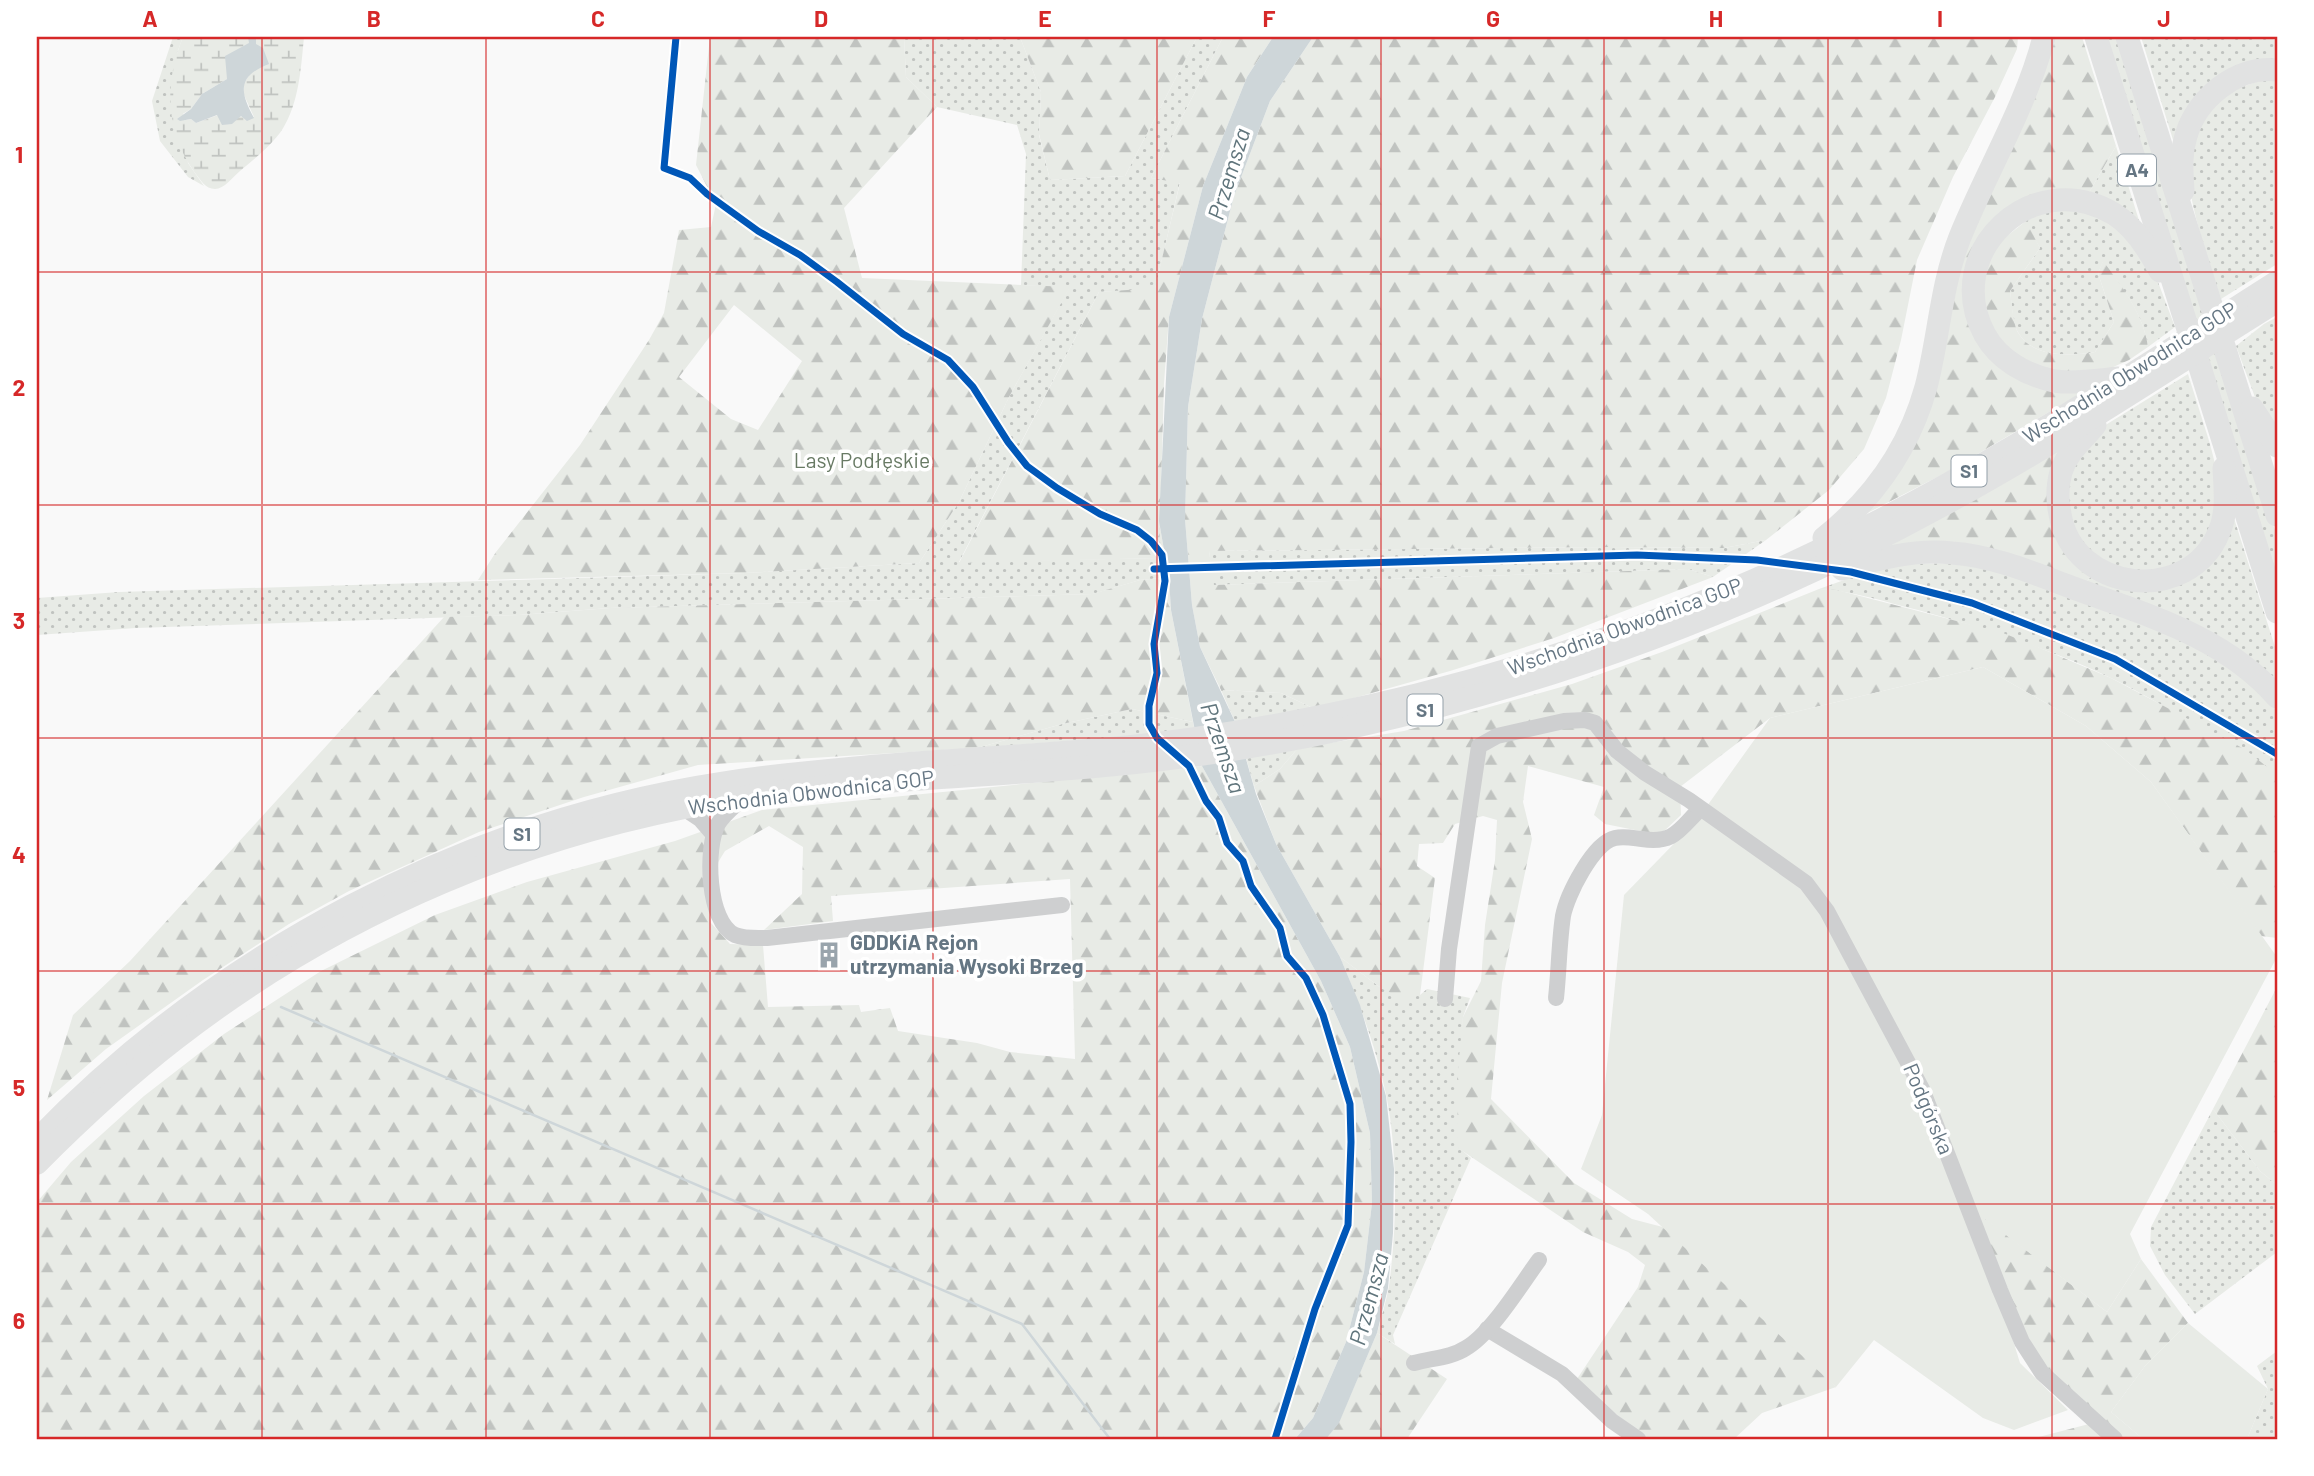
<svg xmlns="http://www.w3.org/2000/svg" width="2314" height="1476" viewBox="0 0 2314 1476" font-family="Barlow,sans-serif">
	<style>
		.grass { fill: url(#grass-dots) }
		.forest { fill: url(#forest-firs); fill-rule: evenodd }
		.wetland { fill: url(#wetland-marsh) }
		.garden { fill: #e8ebe6 }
		.water { fill: #ced6d9 }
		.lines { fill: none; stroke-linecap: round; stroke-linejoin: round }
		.stream { stroke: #ced6d9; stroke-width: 2.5 }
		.minor { stroke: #cecfd0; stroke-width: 16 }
		.highway { stroke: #e1e2e2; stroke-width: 23 }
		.cycleway-casing { stroke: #fff; stroke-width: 11 }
		.cycleway { stroke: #0057b8; stroke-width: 7 }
		.grid { fill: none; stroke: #d62828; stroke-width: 2; stroke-opacity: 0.55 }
		.labels { text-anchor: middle; stroke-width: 7; stroke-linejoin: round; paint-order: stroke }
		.shield { fill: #fff; stroke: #939fa8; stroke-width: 2 }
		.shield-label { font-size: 19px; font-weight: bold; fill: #657683 }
		.street-label { font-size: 21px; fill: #657683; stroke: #fff }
		.park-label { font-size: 21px; fill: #687a64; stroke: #fff }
		.poi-label { font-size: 21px; font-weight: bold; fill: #657683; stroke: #fff; text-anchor: start }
		.water-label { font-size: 23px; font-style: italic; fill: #60757c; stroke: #fff }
		.neatline { fill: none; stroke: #d62828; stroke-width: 2.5 }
		.grid-label { font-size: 23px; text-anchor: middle; font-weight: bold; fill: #d62828 }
	</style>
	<defs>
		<pattern id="grass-dots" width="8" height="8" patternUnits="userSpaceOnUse" patternTransform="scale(1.75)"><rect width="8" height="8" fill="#e8ebe6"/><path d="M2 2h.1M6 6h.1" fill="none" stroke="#c0c3c0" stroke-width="1.8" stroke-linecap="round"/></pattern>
		<pattern id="forest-firs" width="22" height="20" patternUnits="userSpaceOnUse" patternTransform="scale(1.75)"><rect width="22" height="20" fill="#e8ebe6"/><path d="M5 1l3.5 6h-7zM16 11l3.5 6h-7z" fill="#c0c3c0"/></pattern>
		<pattern id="wetland-marsh" width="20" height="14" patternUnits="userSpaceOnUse" patternTransform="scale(1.75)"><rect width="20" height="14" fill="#e8ebe6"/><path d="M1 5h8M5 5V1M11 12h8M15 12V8" fill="none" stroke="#c0c3c0"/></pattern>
	</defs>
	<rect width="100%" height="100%" fill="#f9f9f9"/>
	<!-- grass -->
	<g class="grass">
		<polygon points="173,37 183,37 177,53 188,163 204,186 188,177 160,141 152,101"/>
		<polygon points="904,37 1020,37 1041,92 1039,135 1050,180 1125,176 1197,37 1223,37 1151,178 1180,182 1155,289 1099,292 959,562 1159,558 1159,521 1169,579 1171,610 1161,578 1140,580 1093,594 610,608 519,615 136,628 37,635 37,598 119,592 745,573 919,563 959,502 1009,397 1069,288 1021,285 1026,154 1017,125 937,107 906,77"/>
		<polygon points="2105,37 2120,37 2277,537 2277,587"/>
		<polygon points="2141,37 2268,37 2277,41 2277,64 2255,66 2174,143"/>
		<path d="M2277,75v189l-56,35c-12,-38 -41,-115 -31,-152 4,-15 20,-37 28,-52z"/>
		<polygon points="2116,146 2141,227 2087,196"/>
		<path d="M2051,205l61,13 43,56 20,53 -27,20c-4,-32 -26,-60 -45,-85l-5,11 16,49 -19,30c-24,4 -61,6 -76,-18 -7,-10 -7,-31 -9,-43l30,-43 -19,-32z"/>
		<polygon points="2277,317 2277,436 2256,400 2236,346 2264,324"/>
		<polygon points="2188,374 2210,444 2222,491 2201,556 2134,579 2073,540 2065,470 2091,434"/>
		<polygon points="2232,512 2277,653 2277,689 2083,587 2094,572 2164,585"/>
		<polygon points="1766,540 1713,577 1688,569 1213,585 1209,551 1610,547 1724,548"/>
		<path d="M1973,563c77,27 264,77 304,149v64c-54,-33 -107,-69 -164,-97 -62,-30 -129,-51 -195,-69 -33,-8 -65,-19 -99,-21l70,-25z"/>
		<polygon points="1221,690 1281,693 1315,709 1236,724"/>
		<polygon points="1132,709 1193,722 1195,731 977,748 1062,724"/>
		<polygon points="1298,748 1280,769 1254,786 1246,758"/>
		<path d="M1340,957l41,31 39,7 7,-6 43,9 -7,19 -5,130 13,11 -78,177 2,9 -18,-11c4,-15 9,-31 12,-47 8,-57 9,-134 -3,-192 -10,-47 -27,-92 -46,-137z"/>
		<polygon points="2213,1109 2260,1171 2277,1185 2277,1252 2195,1314 2165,1275 2150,1246 2151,1227"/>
		<polygon points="2277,1351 2277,1439 2247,1439 2268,1389 2257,1366"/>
	</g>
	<!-- forest -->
	<g class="forest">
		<path d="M710,37h194l2,40 31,30 -93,101 18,70 208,9 -61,110 -50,105 -40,61 -174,10 -267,7 18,-28 84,-107 69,-105 15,-27 15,-83 32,-3 5,-23 -20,-39zM734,305l68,56 -44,69 -27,-11 -52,-42z"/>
		<polygon points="1020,37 1197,37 1125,176 1050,180 1039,134 1041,92"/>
		<polygon points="1223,37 1273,37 1247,77 1203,186 1169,317 1164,383 1159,558 959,563 1099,292 1155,288 1180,183 1151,178"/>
		<polygon points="1313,37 2018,37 2017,49 1995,97 1953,177 1917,260 1901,340 1886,398 1864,449 1829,490 1766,540 1724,548 1610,547 1209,551 1214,585 1688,569 1713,577 1554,638 1450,671 1315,709 1281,693 1221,690 1200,647 1192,605 1185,519 1188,407 1202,319 1234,196 1270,101"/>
		<polygon points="2056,37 2082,37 2116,146 2087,196 2078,194 1980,244 1990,351 2095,385 1947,472 1850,522 1898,464 1954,274 2047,43"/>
		<path d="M2026,221l14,27 -30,43c2,11 3,35 9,43 15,24 52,22 76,18l19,-30 -16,-49 5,-12c19,25 41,54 45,86l-19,13 -27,12 -24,5 -53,-12 -37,-34 -7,-19 7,-61z"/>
		<polygon points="2071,437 2052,486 2094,572 2083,587 2009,561 1848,564"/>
		<polygon points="1161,578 1171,610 1193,722 1132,709 1062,724 977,748 698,765 584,797 479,832 349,891 289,924 203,980 106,1049 47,1100 73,1015 130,961 444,617 519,615 610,608 1092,594 1140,580"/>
		<polygon points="1819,589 1837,590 2003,633 2033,645 2111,678 2160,704 2246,750 2277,775 2277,938 2261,936 2151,782 2086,726 1983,667 1770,718 1680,787 1681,815 1660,835 1605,824 1594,815 1604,787 1528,766 1523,802 1532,839 1502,983 1491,1099 1574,1183 1632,1219 1678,1231 1766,1313 1836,1387 1762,1413 1734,1439 1648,1439 1575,1382 1638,1287 1645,1265 1628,1252 1583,1232 1458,1148 1457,1080 1463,1017 1481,981 1485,925 1495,860 1497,820 1483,816 1455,824 1443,843 1419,844 1417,866 1435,878 1420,995 1404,1000 1381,988 1340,957 1276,844 1254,786 1280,769 1298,748 1404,731 1572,684 1662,652"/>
		<path d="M1202,766l119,215 29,66 20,86 2,70 -8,69 -18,70 -33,76 -18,21h-1258v-237l34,-40 73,-66 80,-62 97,-63 114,-56 92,-33 148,-41 87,-31zM769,826l34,21 -1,47 -38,36 69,-9 -2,-25 239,-17 5,180 -65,-7 -33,-9 -79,-12 -8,-23 -29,4 -2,-7 -91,2 -5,-62 -33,-1 -19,-21 -7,-38 21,-34z"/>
		<polygon points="2277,987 2277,1185 2260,1171 2213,1109"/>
		<polygon points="1973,1209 2107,1312 2141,1259 2188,1323 2145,1366 2111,1412 2143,1439 2123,1439 2048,1373 2023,1331"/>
		<polygon points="1377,1333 1447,1379 1407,1439 1326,1439 1339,1422"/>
		<polygon points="2089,1424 2107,1439 2031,1439"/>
	</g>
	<!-- wetland -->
	<path class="wetland" d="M183,37h65l2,5 -23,37 -25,15 -11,15 -10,6 -1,6 11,-2 5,4 22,-8 36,2 -10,-22v-12l9,-13 3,-33h48c-3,31 -5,66 -22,93 -10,15 -28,29 -42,41 -7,6 -16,18 -25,18 -10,0 -14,-9 -20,-16 -30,-42 -31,-90 -12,-136z"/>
	<!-- garden -->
	<g class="garden">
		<polygon points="1983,667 2086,726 2151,782 2277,957 2130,1234 2141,1259 2107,1312 1973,1210 2020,1363 2068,1410 2014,1430 1983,1418 1874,1340 1836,1387 1648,1214 1581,1169 1602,1115 1624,895 1697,820 1770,718"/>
		<polygon points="2188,1323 2268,1389 2247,1439 2143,1439 2111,1412 2145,1366"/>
	</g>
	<!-- water -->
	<g class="water">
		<path d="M248,37h8v7l7,4 6,16c-31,12 -30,27 -15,54l-7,3 -6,-5 -9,8 -10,1 -5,-10 -21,8 -5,-4 -11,2 -3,-2 14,-10 11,-15 25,-15 -2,-23 24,-13z"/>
		<polygon points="1273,37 1313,37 1270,101 1234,196 1202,319 1188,407 1185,519 1192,605 1200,647 1236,724 1256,794 1276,844 1340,957 1360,1005 1386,1096 1394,1169 1393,1233 1388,1288 1377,1333 1339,1423 1326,1439 1295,1439 1313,1418 1346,1342 1364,1272 1372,1203 1370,1133 1350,1047 1321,981 1202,766 1171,610 1169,579 1159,521 1169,317 1203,186 1247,77"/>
	</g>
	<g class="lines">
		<!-- stream -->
		<polyline class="stream" points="281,1007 1022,1324 1110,1439"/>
		<!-- minor -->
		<g class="minor">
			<path d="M744,797c-9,9 -20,17 -26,27 -13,23 -11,98 17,111 10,4 22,3 32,3l295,-33"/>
			<polyline points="682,807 700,819 713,834"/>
			<path d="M1556,998c3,-27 3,-55 7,-82 4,-21 30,-73 52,-78 9,-2 18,0 27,1 32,5 37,-9 58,-30"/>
			<polyline points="1445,999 1449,949 1479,746 1497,736 1564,721 1585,720 1595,723 1617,751 1645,773 1689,800 1806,883 1827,911 1922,1089 2000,1290 2022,1342 2042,1373 2115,1439"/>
			<polyline points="1487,1329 1562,1374 1612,1421 1638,1439"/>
			<path d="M1414,1363c17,-5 37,-5 52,-15 25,-14 56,-65 73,-88"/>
		</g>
		<!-- highway -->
		<g class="highway">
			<polyline points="2096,37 2277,612"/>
			<polyline points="2127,37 2277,515"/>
			<path d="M2183,191c-1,-19 -3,-36 3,-55 10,-37 51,-71 91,-66"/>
			<path d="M2118,378c-20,2 -43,6 -64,3 -28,-6 -55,-21 -69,-46 -45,-83 48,-170 129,-121 21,13 35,36 46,57"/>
			<polyline points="2252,408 2277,446"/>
			<path d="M2095,425c-13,16 -28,27 -34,47 -4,14 -4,28 -1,42 13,79 129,92 159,18 9,-20 6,-43 5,-64"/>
			<path d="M1824,538c49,-39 85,-90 102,-151 13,-50 15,-102 34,-150 27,-67 66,-130 84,-200"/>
			<path d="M1842,569c36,-10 72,-20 110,-16 43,3 86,22 127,37 71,26 147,48 198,107"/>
			<path d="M37,1140c181,-187 428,-318 686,-357 134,-20 270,-23 404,-36 98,-10 195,-29 290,-52 167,-42 330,-104 481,-184 131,-69 255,-150 379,-229"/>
			<path d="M37,1163c43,-43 88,-85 137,-123 165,-129 364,-212 571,-243 118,-18 237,-20 355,-31 115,-10 228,-31 339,-60 175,-46 343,-113 502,-200 115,-62 225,-136 336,-205"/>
		</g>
		<!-- cycleway casing -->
		<g class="cycleway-casing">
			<g id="cycleway">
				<polyline points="676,37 664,168 690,178 707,194 758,231 800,255 837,282 903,334 948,360 973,387 1008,442 1027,466 1057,488 1100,514 1137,530 1151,541 1162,555 1165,581 1154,644 1157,673 1149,706 1149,724 1157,738 1189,766 1206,801 1219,818 1227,843 1243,861 1251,886 1280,928 1287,956 1306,978 1323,1015 1350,1104 1351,1142 1348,1225 1315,1309 1275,1439"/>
				<polyline points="1154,569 1637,555 1757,560 1851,572 1972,603 2115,659 2277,754"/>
			</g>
		</g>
		<!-- cycleway -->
		<use href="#cycleway" class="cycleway"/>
	</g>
	<!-- grid -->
	<path class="grid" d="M262,37v1402M486,37v1402M710,37v1402M933,37v1402M1157,37v1402M1381,37v1402M1604,37v1402M1828,37v1402M2052,37v1402M37,272h2240M37,505h2240M37,738h2240M37,971h2240M37,1204h2240"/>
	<!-- icons -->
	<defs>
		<g id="building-bare" transform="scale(2.1)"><path d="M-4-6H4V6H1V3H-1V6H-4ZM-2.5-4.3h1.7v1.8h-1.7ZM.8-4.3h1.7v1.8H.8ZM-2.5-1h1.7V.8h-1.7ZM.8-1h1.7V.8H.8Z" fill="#99a4ac" stroke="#fff" stroke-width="2.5" paint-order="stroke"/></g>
	</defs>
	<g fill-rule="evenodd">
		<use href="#building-bare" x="829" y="955"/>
	</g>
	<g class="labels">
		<!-- shield labels -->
		<g class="shield">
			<rect x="2118" y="154.5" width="38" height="31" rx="5"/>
			<rect x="1951.5" y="455.5" width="35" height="31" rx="5"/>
			<rect x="1407.5" y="694.5" width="35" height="31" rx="5"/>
			<rect x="504.5" y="818.5" width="35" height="31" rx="5"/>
		</g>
		<g class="shield-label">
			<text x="2137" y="177">A4</text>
			<text x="1969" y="478">S1</text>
			<text x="1425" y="717">S1</text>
			<text x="522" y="841">S1</text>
		</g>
		<!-- street labels -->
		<g class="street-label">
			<text transform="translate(2130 373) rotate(-32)" y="7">Wschodnia Obwodnica GOP</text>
			<text transform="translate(1625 627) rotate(-20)" y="7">Wschodnia Obwodnica GOP</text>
			<text transform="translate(811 793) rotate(-7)" y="7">Wschodnia Obwodnica GOP</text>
			<text transform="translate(1928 1109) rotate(67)" y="7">Podgórska</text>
		</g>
		<!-- park labels -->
		<g class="park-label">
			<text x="862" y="468">Lasy Podłęskie</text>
		</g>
		<!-- poi labels -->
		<g class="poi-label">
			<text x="850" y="950">GDDKiA Rejon<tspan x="850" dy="24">utrzymania Wysoki Brzeg</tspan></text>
		</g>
		<!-- water labels -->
		<g class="water-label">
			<text transform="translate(1229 174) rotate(-73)" y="8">Przemsza</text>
			<text transform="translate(1223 748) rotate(71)" y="8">Przemsza</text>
			<text transform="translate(1369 1299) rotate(-75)" y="8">Przemsza</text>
		</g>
	</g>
	<!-- border -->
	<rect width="2314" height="1476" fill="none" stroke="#ffffff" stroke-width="77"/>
	<rect x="38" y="38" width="2238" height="1400" class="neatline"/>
	<g class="grid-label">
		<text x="150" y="27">A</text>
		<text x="374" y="27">B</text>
		<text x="598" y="27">C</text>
		<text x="821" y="27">D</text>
		<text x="1045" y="27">E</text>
		<text x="1269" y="27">F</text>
		<text x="1493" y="27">G</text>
		<text x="1716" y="27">H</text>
		<text x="1940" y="27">I</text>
		<text x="2164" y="27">J</text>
		<text x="19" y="163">1</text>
		<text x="19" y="396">2</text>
		<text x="19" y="629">3</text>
		<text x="19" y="863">4</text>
		<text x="19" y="1096">5</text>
		<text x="19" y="1329">6</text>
	</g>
</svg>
